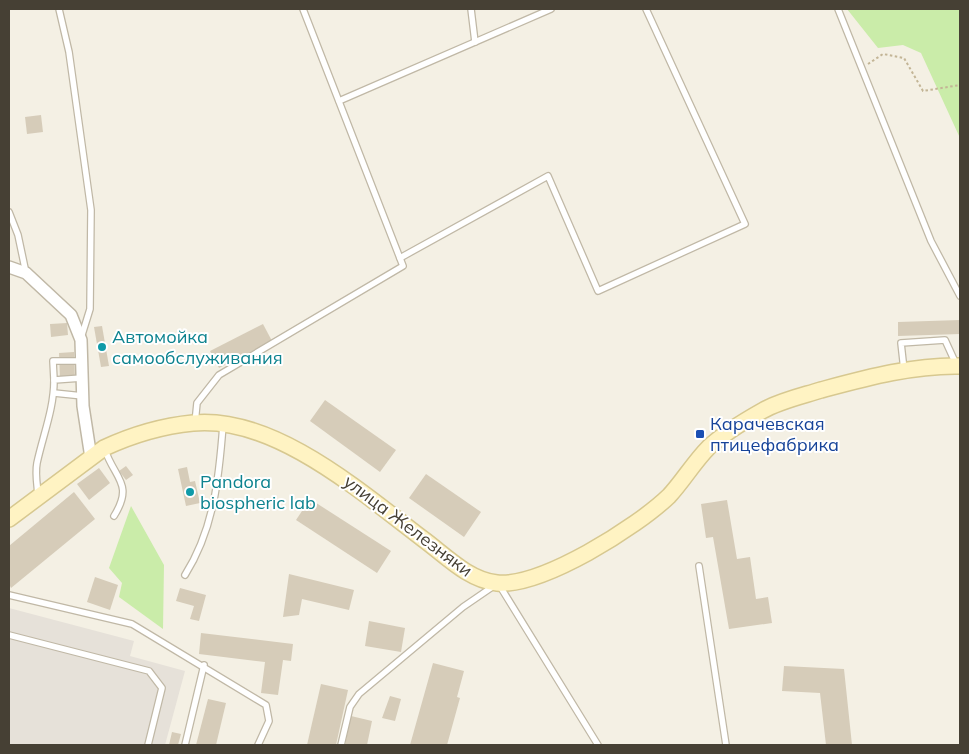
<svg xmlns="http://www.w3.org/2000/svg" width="969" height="754" viewBox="0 0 969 754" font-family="Mulish,sans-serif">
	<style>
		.industrial { fill: #e6e1d9 }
		.green { fill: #caeca9 }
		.building { fill: #d6ccb9 }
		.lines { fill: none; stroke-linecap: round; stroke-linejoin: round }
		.lane-casing { stroke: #c0b8a6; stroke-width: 8 }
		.street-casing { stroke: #c0b8a6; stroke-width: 14 }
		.secondary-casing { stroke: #d7c890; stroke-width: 18 }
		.path { stroke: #c3b596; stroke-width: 2; stroke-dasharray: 2.5 2.5; stroke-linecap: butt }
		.lane { stroke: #fff; stroke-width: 5.5 }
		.street { stroke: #fff; stroke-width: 11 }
		.secondary { stroke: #fff3c3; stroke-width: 15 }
		.culture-dot { fill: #0f9aa8; stroke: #fff; stroke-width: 2 }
		.transit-dot { fill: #1a4fb4; stroke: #fff; stroke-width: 2 }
		.labels { text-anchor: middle; stroke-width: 4; stroke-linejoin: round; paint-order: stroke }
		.culture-label { font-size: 18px; fill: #0d838f; stroke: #fff; text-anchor: start }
		.transit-label { font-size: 18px; fill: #164399; stroke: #fff; text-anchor: start }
		.street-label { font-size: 18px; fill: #464034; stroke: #fff }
	</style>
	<rect width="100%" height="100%" fill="#f4f0e4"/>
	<!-- industrial -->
	<polygon class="industrial" points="9,608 134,641 130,656 185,671 165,745 9,745"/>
	<!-- green -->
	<g class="green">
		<polygon points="847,9 960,9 960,138 921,53 903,45 878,48"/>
		<polygon points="131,506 164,565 163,629 119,597 122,583 109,568"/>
	</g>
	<!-- building -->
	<g class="building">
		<polygon points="41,115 43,132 27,134 25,117"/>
		<polygon points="960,320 960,334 898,336 898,322"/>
		<polygon points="67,323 68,335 51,337 50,324"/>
		<polygon points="263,324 272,341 219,368 210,351"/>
		<polygon points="102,326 109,366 101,367 94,327"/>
		<polygon points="74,352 75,380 60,380 59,353"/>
		<polygon points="325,400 396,450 380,472 310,421"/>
		<polygon points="126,466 133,475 126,480 119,471"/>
		<polygon points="187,467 190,482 195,481 200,503 186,506 178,469"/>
		<polygon points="99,468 110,483 89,500 77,484"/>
		<polygon points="426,474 481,512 464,537 409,498"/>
		<polygon points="74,492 95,519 11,588 9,584 9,546"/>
		<polygon points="310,499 391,551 377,573 296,520"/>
		<polygon points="727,500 737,559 750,557 756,599 768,597 772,623 729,629 713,537 706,538 701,504"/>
		<polygon points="289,574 354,590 349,610 302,599 299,615 283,617"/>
		<polygon points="95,577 118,585 110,610 87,602"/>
		<polygon points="180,588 206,595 199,621 190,619 194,606 176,601"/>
		<polygon points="369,621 405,628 401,652 365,646"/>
		<polygon points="201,633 293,644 291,661 283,660 278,695 261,693 265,662 199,654"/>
		<polygon points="433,663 464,671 457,697 460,698 447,745 410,745"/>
		<polygon points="784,666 844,669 852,745 826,745 820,693 782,691"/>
		<polygon points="321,684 348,690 336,745 307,745"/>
		<polygon points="390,696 401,699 395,721 382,718"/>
		<polygon points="208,699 226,703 216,745 196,745"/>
		<polygon points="351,716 372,721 367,745 345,745"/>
		<polygon points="172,732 181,734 178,745 169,745"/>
	</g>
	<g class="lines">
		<!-- lane casing -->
		<g class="lane-casing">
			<g id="lane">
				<polyline points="59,9 69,52 91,210 90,309 81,338"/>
				<polyline points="471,9 475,42"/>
				<polyline points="838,9 931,241 960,296"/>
				<polyline points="339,101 551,9"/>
				<polyline points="9,212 18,235 26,273"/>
				<polyline points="400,258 548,176 598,291 745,224 646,9"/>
				<polyline points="904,370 901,343 945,340 956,364"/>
				<polyline points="54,380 53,361 83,361"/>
				<polyline points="54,393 83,396"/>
				<polyline points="195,423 197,403 219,375 403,266 303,9"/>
				<path d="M105,450c10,29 29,34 9,66"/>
				<path d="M38,494c-1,-10 -3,-21 -1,-31 6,-28 17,-54 17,-83l28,-2"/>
				<polyline points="699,566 726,745"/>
				<path d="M185,575c29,-46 34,-97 38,-150"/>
				<polyline points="9,595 132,624 266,705 269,721 258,745"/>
				<polyline points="9,635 149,671 162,688 148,745"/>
				<polyline points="185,745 204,665"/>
				<polyline points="341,745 350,707 359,694 463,607 498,583 598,745"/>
			</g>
		</g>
		<!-- street casing -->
		<g class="street-casing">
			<polyline id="street" points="9,267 26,273 71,315 81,340 83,406 91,458"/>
		</g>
		<!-- secondary casing -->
		<g class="secondary-casing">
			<path id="secondary" d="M9,519l95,-71c28,-13 58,-22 89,-25 81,-8 169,70 230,116 22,16 45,41 74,44 45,4 140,-56 172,-87 14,-15 25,-34 40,-49 13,-12 37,-27 53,-36 17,-10 40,-15 59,-21 45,-12 92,-25 139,-24"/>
		</g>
		<!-- path -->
		<polyline class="path" points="868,64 883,54 904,58 923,91 960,85"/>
		<!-- lane -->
		<use href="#lane" class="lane"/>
		<!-- street -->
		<use href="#street" class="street"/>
		<!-- secondary -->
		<use href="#secondary" class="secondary"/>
	</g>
	<!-- markers -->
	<g class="culture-dot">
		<circle cx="102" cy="347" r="5"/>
		<circle cx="190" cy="492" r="5"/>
	</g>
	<rect class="transit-dot" x="695" y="429" width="10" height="10" rx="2.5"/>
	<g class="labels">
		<!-- culture labels -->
		<g class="culture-label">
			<text x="112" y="343">Автомойка<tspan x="112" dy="21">самообслуживания</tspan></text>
			<text x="200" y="488">Pandora<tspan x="200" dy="21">biospheric lab</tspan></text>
		</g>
		<!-- transit labels -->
		<g class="transit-label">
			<text x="710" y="430">Карачевская<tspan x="710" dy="21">птицефабрика</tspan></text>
		</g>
		<!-- street labels -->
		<g class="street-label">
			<text transform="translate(408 526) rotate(37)" y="6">улица Железняки</text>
		</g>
	</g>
	<!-- border -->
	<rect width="969" height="754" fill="none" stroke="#464034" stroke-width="20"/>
</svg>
